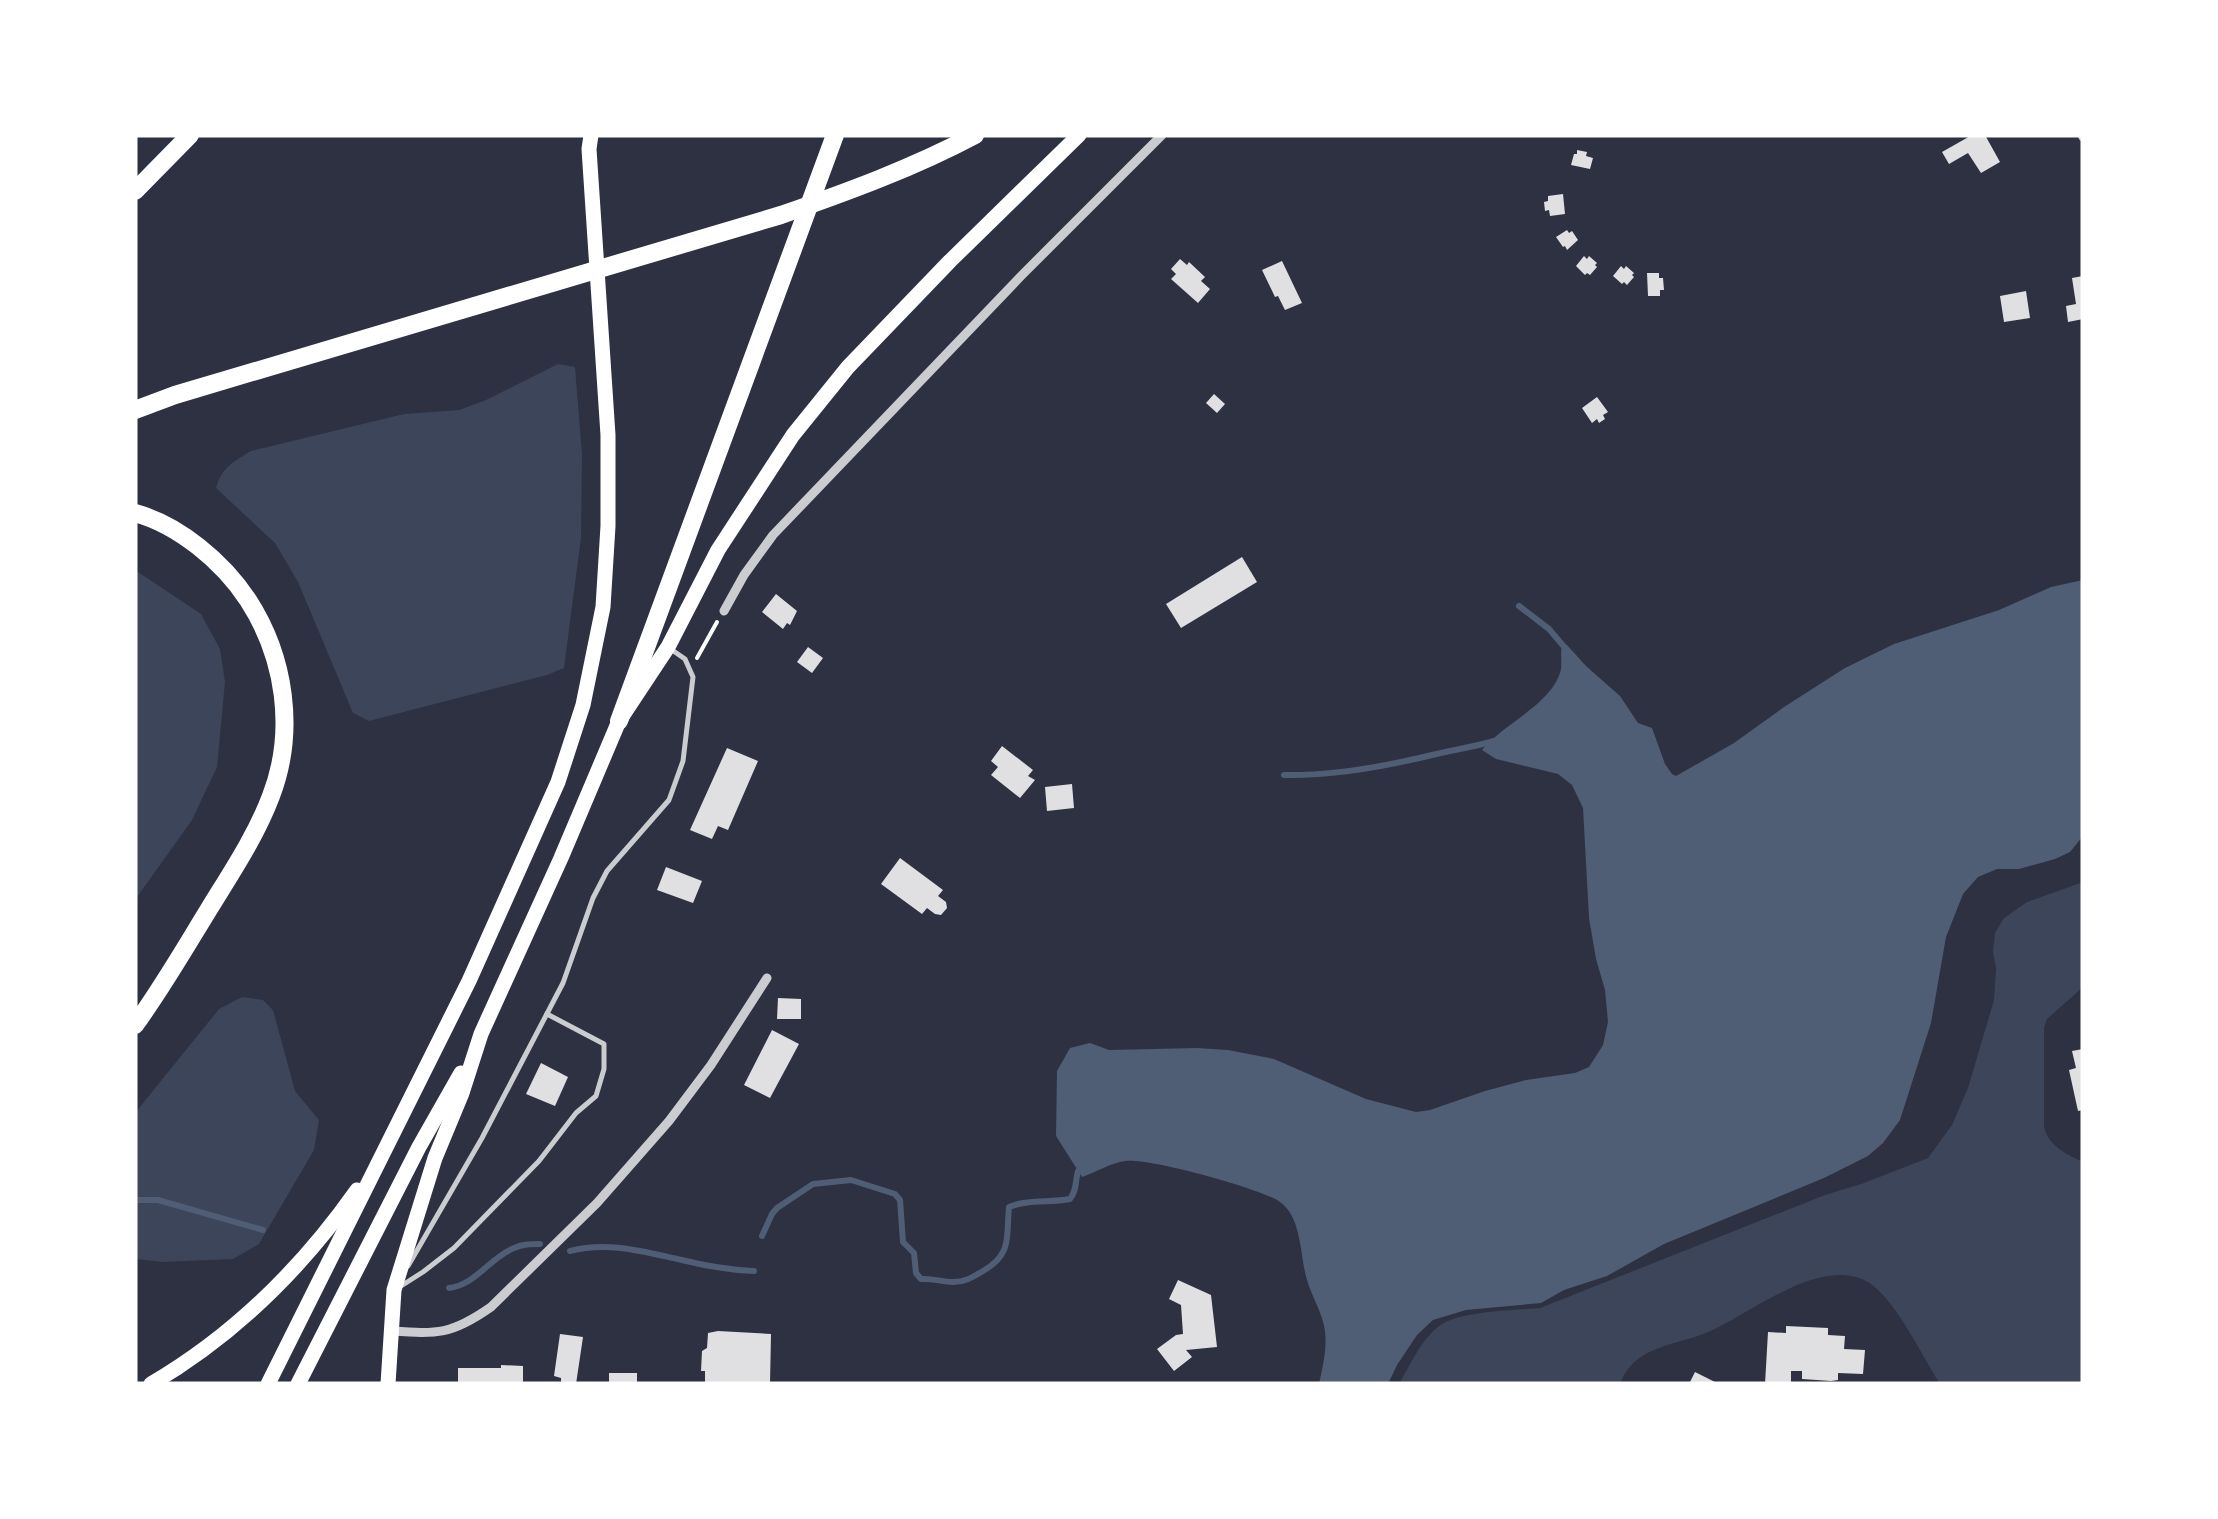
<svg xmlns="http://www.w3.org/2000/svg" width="2218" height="1519" viewBox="0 0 2218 1519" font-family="Bitter,serif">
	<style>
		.green { fill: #3c4559 }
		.water { fill: #4f5d75 }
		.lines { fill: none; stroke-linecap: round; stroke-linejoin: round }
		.stream { stroke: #4f5d75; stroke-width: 6 }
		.building { fill: #e0e0e3 }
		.path { stroke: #fff; stroke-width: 4 }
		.service { stroke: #caccd0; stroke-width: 5 }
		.minor { stroke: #caccd0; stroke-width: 9 }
		.primary { stroke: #fff; stroke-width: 15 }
		.motorway { stroke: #fff; stroke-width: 18 }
	</style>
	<rect width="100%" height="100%" fill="#2d3142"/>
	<!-- green -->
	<g class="green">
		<path d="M558,364l17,3 7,87 -1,84 -17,130 -17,7 -178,46 -16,-8 -55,-131 -23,-39 -59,-55c5,-20 18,-27 35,-37l153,-37 55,-4 27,-10z"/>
		<polygon points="135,570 201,614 220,649 225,682 217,767 192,820 135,900"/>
		<path d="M2083,882v105l-36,32 -3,9v98c4,20 22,28 39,36v222h-143c-18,-28 -48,-92 -76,-104 -47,-22 -114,34 -156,52 -32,14 -74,13 -88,52h-221c11,-19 22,-44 40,-58 19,-15 76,-16 101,-18l285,-113 39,-12 64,-25 24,-33 16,-37 26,-88 2,-32 -3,-16 2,-19 9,-15 23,-16z"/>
		<polygon points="242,997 263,1000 273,1010 295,1091 319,1120 314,1150 259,1244 233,1259 163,1262 135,1259 135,1113 219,1009"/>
	</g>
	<!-- water -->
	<path class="water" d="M2083,580v256l-13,16 -15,7 -36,10h-22l-19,8 -15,17 -17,43 -15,86 -31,97 -17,23 -15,13 -44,22 -160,66 -57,32 -43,14 -23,13 -75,7 -33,10 -16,15 -20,30 -9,19h-69c4,-18 8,-35 6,-53 -2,-17 -13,-34 -18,-51 -7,-23 -5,-63 -27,-78 -17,-13 -133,-45 -155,-41 -14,2 -29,11 -43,16l-26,-41 1,-65 13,-23 20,-5 19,7 88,-2 31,2 46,9 92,40 50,13 14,-2 55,-19 41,-11 49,-7 14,-6 14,-22 5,-23 -3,-32 -9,-31 -7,-41 -6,-110 -11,-23 -14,-11 -62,-15 -14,-9c21,-26 72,-47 79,-81 1,-8 -1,-16 1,-24h5l19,21 34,30 18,27 14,5 13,36 7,10 4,2 58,-33 50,-36 61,-39 49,-24 105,-34 52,-23z"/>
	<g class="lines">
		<!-- stream -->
		<g class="stream">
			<polyline points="1519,606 1549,629 1566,649"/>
			<path d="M1284,775c50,1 99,-8 148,-20 21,-5 41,-8 62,-14"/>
			<polyline points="135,1200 158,1200 263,1230"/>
			<path d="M762,1236l10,-22 5,-6 36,-24 38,-4 44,14 5,6 3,42 11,11 2,20 5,6c11,-1 21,3 32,3 13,0 20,-5 30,-11 30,-17 23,-35 26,-64 20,-8 40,-4 61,-8 7,-9 5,-17 8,-28"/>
			<path d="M570,1251c39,-10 74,1 112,9 23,6 48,10 72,11"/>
			<path d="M449,1288c26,-3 41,-30 65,-40 9,-4 17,-4 26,-4"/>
		</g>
	</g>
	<!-- building -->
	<g class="building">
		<polygon points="1972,135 1985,135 2000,162 1981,173 1968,153 1949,164 1942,152"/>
		<polygon points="1577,150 1587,152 1586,156 1593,158 1590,169 1571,165 1574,154 1577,154"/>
		<polygon points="1563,194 1565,214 1550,216 1549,210 1545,211 1544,202 1548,201 1548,196"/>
		<polygon points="1567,230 1569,233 1572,231 1578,240 1567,250 1565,246 1563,247 1556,237"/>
		<polygon points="1584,256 1587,259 1589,256 1597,263 1595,265 1597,267 1590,275 1587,273 1585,275 1576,266"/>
		<polygon points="1180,259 1187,265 1189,262 1205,277 1201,281 1210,289 1198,303 1171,279 1176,274 1171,269"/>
		<polygon points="1282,261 1302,303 1285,310 1278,296 1275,297 1262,270"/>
		<polygon points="1621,266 1624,269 1626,266 1634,273 1632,275 1634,277 1627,285 1624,282 1622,284 1613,276"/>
		<polygon points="1647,273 1659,273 1659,278 1663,278 1664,290 1660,290 1660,296 1648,296"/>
		<polygon points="2083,276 2083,319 2068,322 2066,306 2076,304 2072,278"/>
		<polygon points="2026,291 2030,318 2004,322 2000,296"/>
		<polygon points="1214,394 1225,404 1217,413 1206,403"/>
		<polygon points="1597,397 1608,412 1603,415 1605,419 1599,423 1597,419 1592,423 1582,408"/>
		<polygon points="1242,557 1257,582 1181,628 1166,604"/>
		<polygon points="776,594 797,611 790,625 787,623 783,629 762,612"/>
		<polygon points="808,647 823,658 812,673 797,662"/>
		<polygon points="1002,746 1033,770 1028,776 1035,780 1020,798 991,775 998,767 991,761"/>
		<polygon points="727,748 758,761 728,830 718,826 712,839 690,830"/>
		<polygon points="1072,784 1074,808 1047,811 1045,787"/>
		<polygon points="900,858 943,890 938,896 946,902 947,908 941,915 935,914 927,908 922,914 881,884"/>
		<polygon points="666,867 702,881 693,903 657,890"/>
		<polygon points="778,998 801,999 801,1019 777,1019"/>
		<polygon points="772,1030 799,1044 770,1098 744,1085"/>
		<polygon points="2083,1049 2083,1110 2078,1111 2069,1070 2076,1068 2072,1051"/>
		<polygon points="541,1063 568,1077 555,1106 526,1094"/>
		<polygon points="1178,1280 1211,1295 1217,1347 1186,1350 1192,1357 1174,1371 1157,1349 1176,1335 1183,1334 1181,1305 1169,1299"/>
		<polygon points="1786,1326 1828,1328 1828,1335 1845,1336 1844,1349 1865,1350 1863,1374 1838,1373 1838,1380 1831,1381 1802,1379 1802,1371 1791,1371 1791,1384 1765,1384 1768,1332 1786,1333"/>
		<polygon points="718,1331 771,1334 770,1384 705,1384 705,1371 701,1371 702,1351 707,1348 708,1333"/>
		<polygon points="560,1334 583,1337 576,1384 561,1384 561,1378 554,1376"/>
		<polygon points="501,1365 523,1366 523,1384 458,1384 458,1368 501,1368"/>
		<polygon points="1695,1372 1719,1384 1689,1384"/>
		<rect x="609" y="1373" width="28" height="11"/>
	</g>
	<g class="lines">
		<!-- path -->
		<polyline class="path" points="697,658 717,622"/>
		<!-- service -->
		<g class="service">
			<polyline points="408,1266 482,1138 563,983 593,898 607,871 669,800 683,761 693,677 685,659 672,650"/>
			<polyline points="401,1286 423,1272 454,1248 539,1161 576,1113 596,1096 604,1069 604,1044 547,1014"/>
		</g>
		<!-- minor -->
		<g class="minor">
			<polyline points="2082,135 2083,137"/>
			<polyline points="724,611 744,575 773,535 1022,275 1162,135"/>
			<path d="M390,1331c48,3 61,4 101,-24l106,-104 72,-82 42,-56 56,-87"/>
		</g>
		<!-- primary -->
		<g class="primary">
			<path d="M151,1384c82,-48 151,-116 206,-194"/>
			<polyline points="268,1384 469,981 558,782 583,705 603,607 608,526 608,435 589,149 591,135"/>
			<polyline points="298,1384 419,1147 461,1073"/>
			<polyline points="388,1384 394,1290 435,1158 462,1093 481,1034 561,858 619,721 668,647 718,550 793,435 848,367 950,261 1079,135"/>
		</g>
		<!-- motorway -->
		<g class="motorway">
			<polyline points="135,191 190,135"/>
			<path d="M135,410l40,-15 606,-180c66,-23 132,-47 194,-80"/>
			<path d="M135,513c44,12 88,49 113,87 37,57 48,131 23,196 -15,40 -40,77 -62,113 -24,39 -47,79 -74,116"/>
			<polyline points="619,721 835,135"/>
		</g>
	</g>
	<!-- border -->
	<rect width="2218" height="1519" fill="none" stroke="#ffffff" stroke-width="275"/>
</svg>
